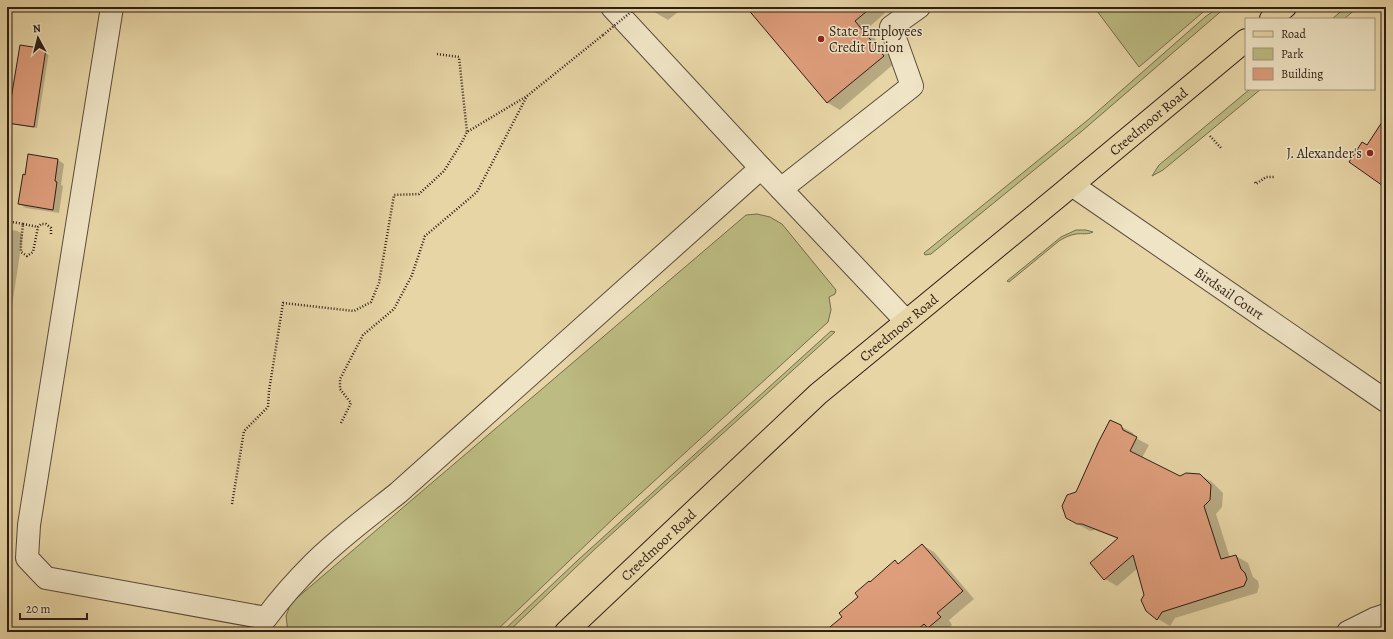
<svg xmlns="http://www.w3.org/2000/svg" width="1393" height="639" viewBox="0 0 1393 639" font-family="Alegreya,serif">
	<style>
		.green { fill: #bcbb82; stroke: #756c4c }
		.shadow { fill: #0003 }
		.building { fill: #de9d7b; stroke: #2e1e17 }
		.lines { fill: none; stroke-linecap: round; stroke-linejoin: round }
		.minor-casing { stroke: #5c4c3b; stroke-width: 24 }
		.major-casing { stroke: #2e1e17; stroke-width: 24 }
		.path { stroke: #2e1e17; stroke-width: 2.5; stroke-dasharray: 1 2; stroke-linecap: butt }
		.minor { stroke: #efe4c5; stroke-width: 22 }
		.major { stroke: #e7d5a6; stroke-width: 22 }
		.path-bridge { stroke: #2e1e17; stroke-width: 2.5; stroke-dasharray: 1 2; stroke-linecap: butt }
		.poi-dot { fill: #8f2418; stroke: #efe4c5; stroke-width: 1.5 }
		.labels { text-anchor: middle; stroke-width: 3; stroke-linejoin: round; paint-order: stroke }
		.poi-label { font-size: 14px; fill: #2e1e17; stroke: #efe4c5; text-anchor: start }
		.street-label { font-size: 14px; fill: #2e1e17; stroke: #efe4c5 }
	</style>
	<rect width="100%" height="100%" fill="#e7d5a6"/>
	<filter id="stains"><feTurbulence type="fractalNoise" baseFrequency=".005" numOctaves="4"/><feColorMatrix values="0 0 0 0 .2 0 0 0 0 .09 0 0 0 0 .02 0 0 0 .5 -.17"/></filter>
	<radialGradient id="worn" r=".72"><stop offset=".6" stop-color="#630" stop-opacity="0"/><stop offset="1" stop-color="#630" stop-opacity=".3"/></radialGradient>
	<!-- green -->
	<g class="green">
		<polygon points="1094,7 1209,7 1139,67"/>
		<polygon points="1219,7 1226,7 1082,131 931,254 925,255 924,253 1089,119 1205,17"/>
		<polygon points="1346,7 1358,7 1344,19 1332,19"/>
		<polygon points="1250,89 1261,89 1163,170 1152,176 1159,165"/>
		<polygon points="757,214 770,217 782,224 836,290 835,294 829,297 831,310 828,322 616,516 495,632 288,632 286,616 291,603 746,215"/>
		<path d="M1076,230h10l7,2c-6,3 -11,1 -17,2 -7,1 -12,4 -17,7l-50,41 -2,-1 54,-44z"/>
		<polygon points="831,331 835,332 595,549 508,632 502,632 578,560"/>
	</g>
	<!-- shadow -->
	<g class="shadow">
		<polygon points="650,7 684,7 668,20 656,13"/>
		<polygon points="747,7 880,7 885,13 867,29 895,63 840,110 828,103"/>
		<polygon points="21,46 46,50 49,52 37,128 11,124 8,123"/>
		<polygon points="29,156 58,160 64,164 61,185 63,186 59,213 26,208 19,204 26,176"/>
		<polygon points="7,229 17,231 23,234 11,312 7,311"/>
		<polygon points="1120,426 1133,433 1134,437 1149,445 1142,458 1180,478 1200,475 1212,482 1223,493 1222,507 1216,514 1230,558 1236,556 1248,563 1253,577 1258,581 1259,586 1257,593 1175,618 1170,626 1158,619 1145,596 1138,568 1117,586 1105,579 1118,539 1095,530 1090,531 1067,518 1077,492"/>
		<polygon points="922,545 934,552 974,599 949,620 952,625 944,632 826,632 843,617 870,583 895,562 899,564"/>
		<polygon points="7,601 11,605 7,609"/>
	</g>
	<!-- building -->
	<g class="building">
		<polygon points="746,7 872,7 855,21 884,56 827,103"/>
		<polygon points="20,45 46,49 34,127 7,123"/>
		<polygon points="1386,116 1386,188 1349,162 1362,142 1367,145"/>
		<polygon points="28,154 58,159 55,181 57,182 53,210 18,204 23,174 25,175"/>
		<polygon points="1110,420 1121,425 1123,430 1137,437 1130,451 1180,476 1186,473 1200,474 1211,485 1210,500 1204,506 1221,559 1236,555 1241,569 1245,573 1247,579 1244,586 1162,612 1157,620 1146,611 1141,600 1144,595 1133,555 1104,580 1090,563 1118,538 1082,524 1077,524 1066,518 1062,506 1067,495 1076,492 1098,443"/>
		<polygon points="922,544 963,591 937,613 941,617 928,628 924,624 915,632 824,632 842,617 839,613 858,597 855,593 869,581 870,582 895,560 898,564"/>
	</g>
	<g class="lines">
		<!-- minor casing -->
		<g class="minor-casing">
			<g id="minor">
				<path d="M112,7l-83,518 -2,33 19,20 220,40c14,-19 30,-37 47,-54 26,-26 56,-48 85,-71l363,-325"/>
				<polyline points="612,7 761,168 906,321"/>
				<path id="s1" d="M1072,185l314,216"/>
				<polyline points="781,189 912,86 891,27 919,7"/>
				<polyline points="1348,632 1374,619 1386,615"/>
			</g>
		</g>
		<!-- major casing -->
		<g class="major-casing">
			<g id="major">
				<polyline points="1271,19 1285,7"/>
				<path id="s2" d="M566,632l252,-238 242,-199 186,-155"/>
			</g>
		</g>
		<!-- path -->
		<g class="path">
			<polyline points="437,54 459,57 467,132"/>
			<polyline points="1210,136 1222,149"/>
			<polyline points="1255,182 1256,184 1266,177 1275,177"/>
			<polyline points="7,221 23,224 21,242 21,252 27,256 33,252 38,227 41,224 46,224 51,228 51,236"/>
			<polyline points="23,224 38,227"/>
			<polyline points="341,423 351,403 340,389 340,379 363,335 394,309 412,275 425,236 477,192 527,96"/>
			<polyline points="232,504 244,431 268,407 269,391 283,303 354,311 371,302 379,283 394,195 419,194 444,171 462,142 467,132 527,96 603,35"/>
		</g>
		<!-- minor -->
		<use href="#minor" class="minor"/>
		<!-- major -->
		<use href="#major" class="major"/>
		<!-- path-bridge -->
		<polyline class="path-bridge" points="603,35 637,7"/>
	</g>
	<!-- markers -->
	<g class="poi-dot">
		<circle cx="821" cy="39" r="4"/>
		<circle cx="1370" cy="153" r="4"/>
	</g>
	<g class="labels">
		<!-- poi labels -->
		<g class="poi-label">
			<text x="829" y="36">State Employees<tspan x="829" dy="16">Credit Union</tspan></text>
			<text x="1362" y="158" text-anchor="end">J. Alexander's</text>
		</g>
		<!-- street labels -->
		<g class="street-label">
			<text dy="5" stroke="none"><textPath href="#s2" startOffset="775">Creedmoor Road</textPath></text>
			<text dy="5" stroke="none"><textPath href="#s1" startOffset="191">Birdsail Court</textPath></text>
			<text dy="5" stroke="none"><textPath href="#s2" startOffset="451">Creedmoor Road</textPath></text>
			<text dy="5" stroke="none"><textPath href="#s2" startOffset="127">Creedmoor Road</textPath></text>
		</g>
	</g>
	<!-- margin -->
	<rect width="1393" height="639" fill="none" stroke="#e7d5a6" stroke-width="24"/>
	<rect x="8" y="8" width="1377" height="623" fill="none" stroke="#2e1e17" stroke-width="2"/>
	<rect x="12" y="12" width="1369" height="615" fill="none" stroke="#2e1e17"/>
	<!-- legend -->
	<rect x="1245" y="18" width="130" height="72" fill="#efe4c5" stroke="#a2957f"/>
	<rect x="1253" y="31" width="20" height="6" fill="#e7d5a6" stroke="#a2957f"/>
	<text x="1281" y="38" font-size="12" fill="#2e1e17">Road</text>
	<rect x="1253" y="48" width="20" height="12" fill="#bcbb82" stroke="#a2957f"/>
	<text x="1281" y="58" font-size="12" fill="#2e1e17">Park</text>
	<rect x="1253" y="68" width="20" height="12" fill="#de9d7b" stroke="#a2957f"/>
	<text x="1281" y="78" font-size="12" fill="#2e1e17">Building</text>
	<!-- north arrow -->
	<g transform="translate(38 38) rotate(353)" stroke="#efe4c5" stroke-width="3" paint-order="stroke">
	<path d="M0-3L7 15L0 10L-7 15Z" fill="#2e1e17"/>
	<text y="-6" font-size="11" font-weight="bold" text-anchor="middle" fill="#2e1e17">N</text>
	</g>
	<!-- scale -->
	<path d="M20 613v6h67v-6" fill="none" stroke="#2e1e17" stroke-width="2"/>
	<text x="26" y="613" font-size="12" fill="#2e1e17" stroke="#efe4c5" stroke-width="3" paint-order="stroke">20 m</text>
	<rect width="100%" height="100%" filter="url(#stains)"/>
	<rect width="100%" height="100%" fill="url(#worn)"/>
</svg>
